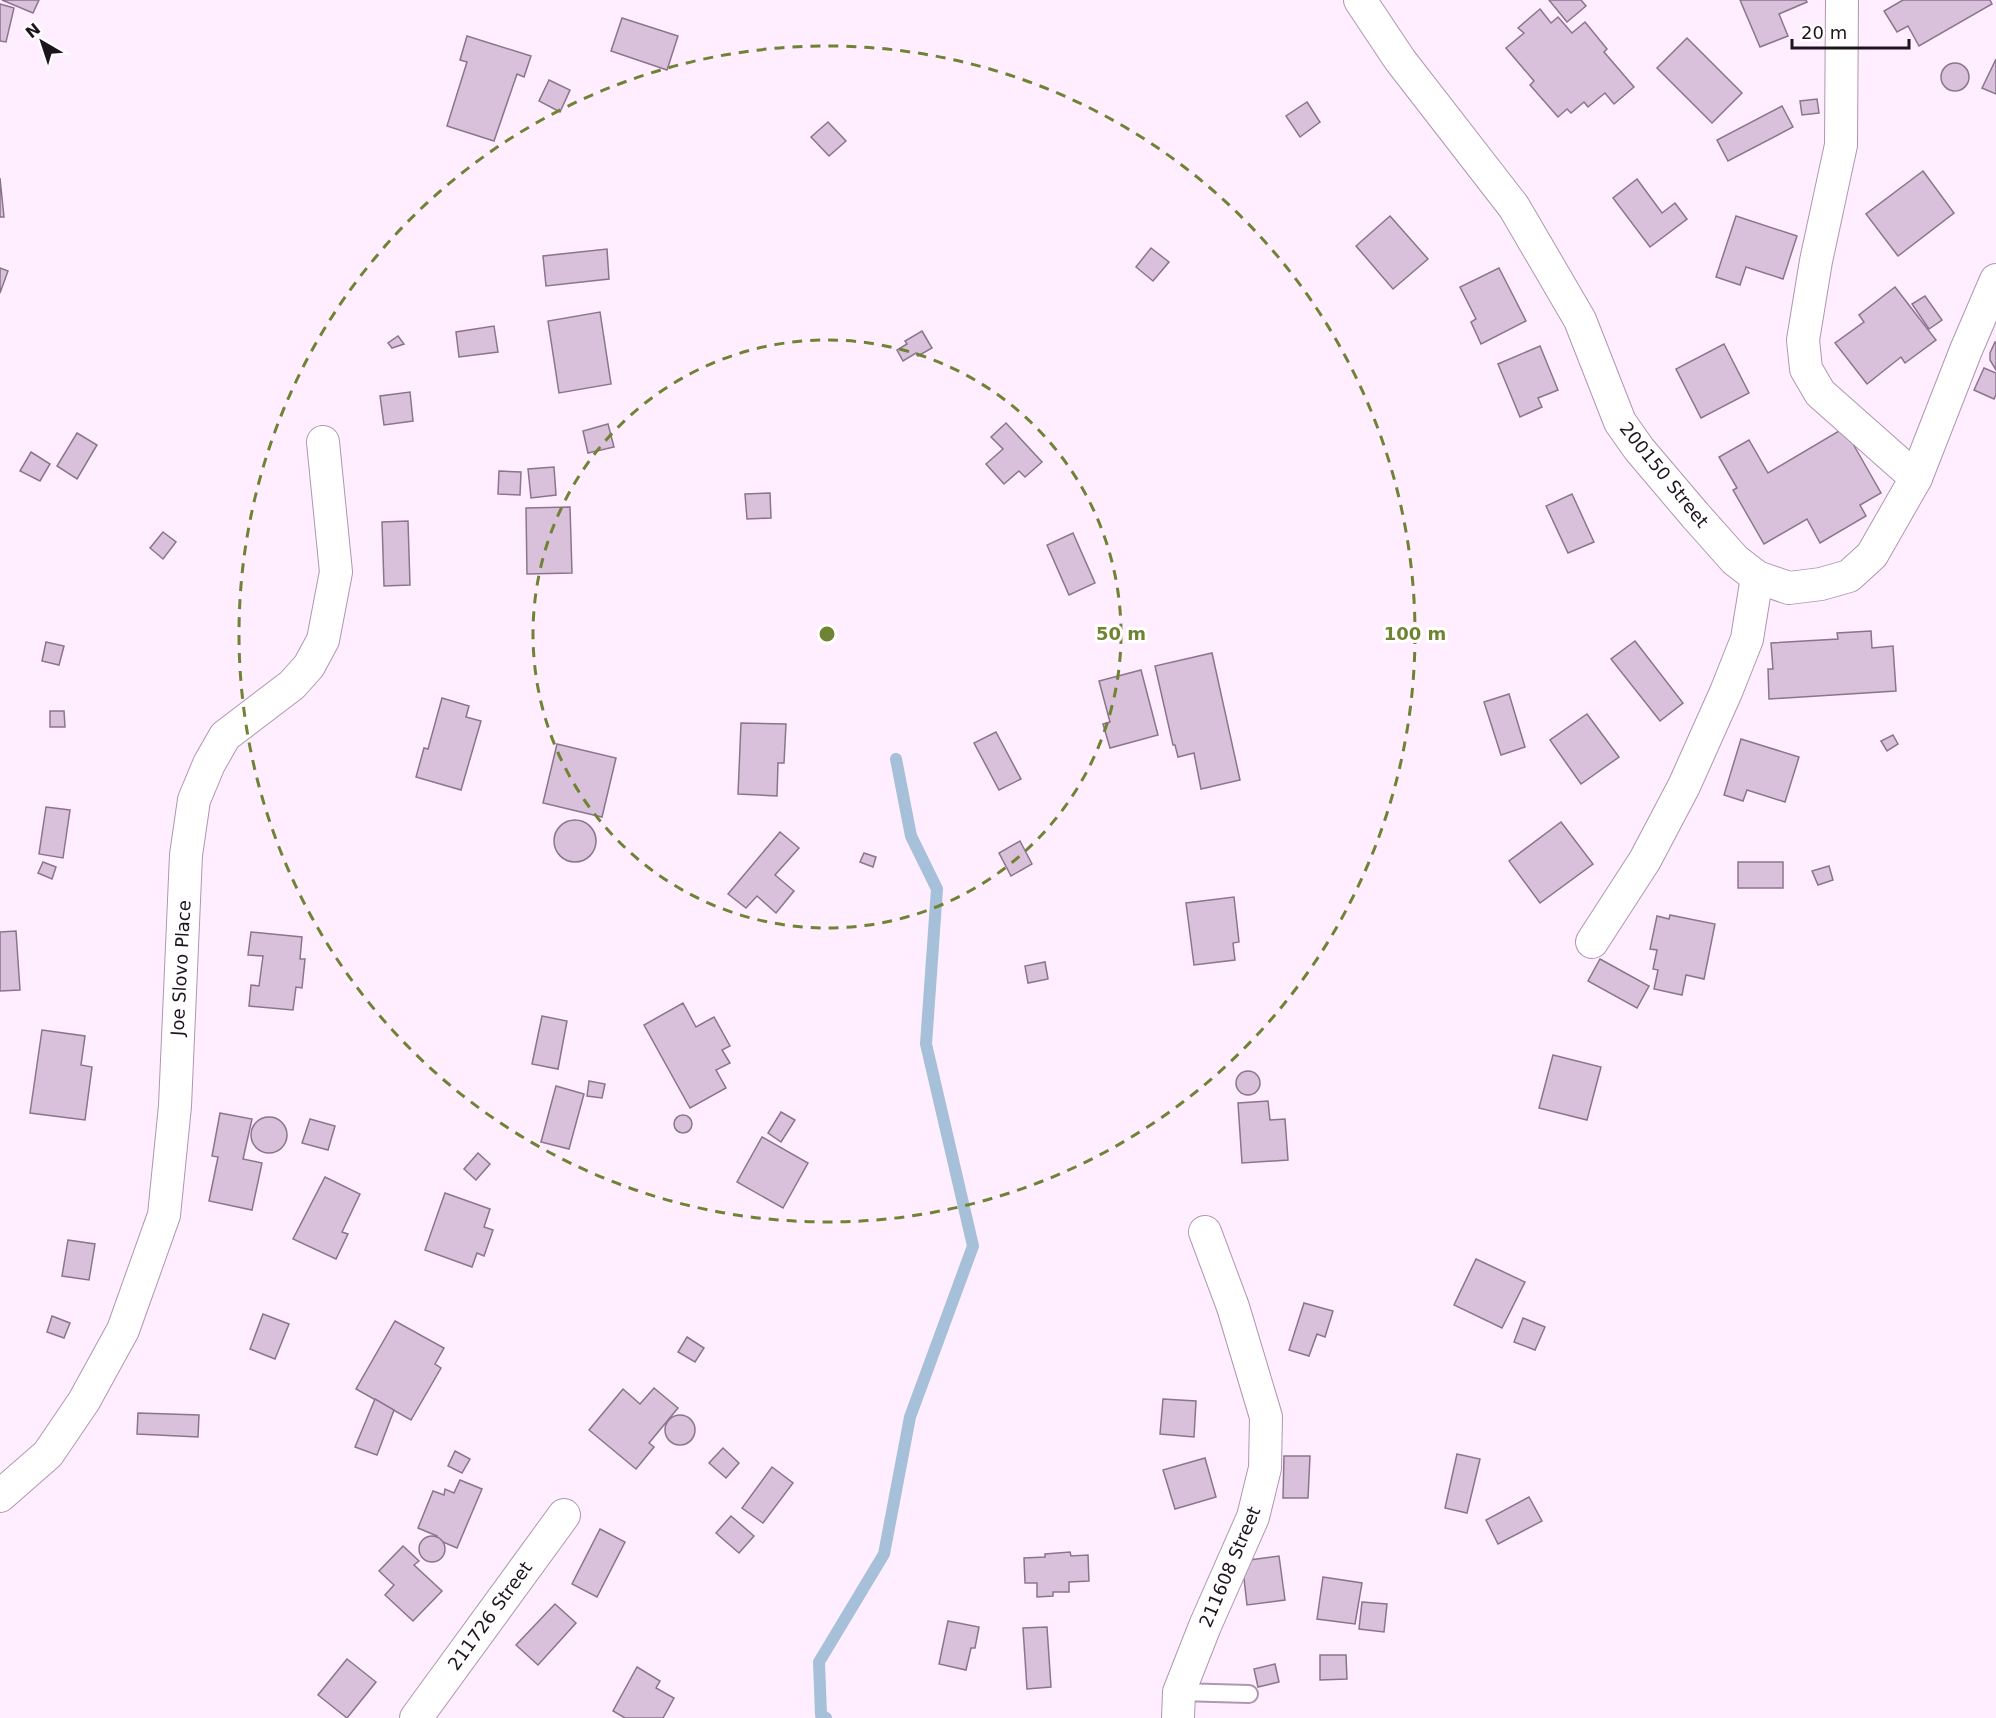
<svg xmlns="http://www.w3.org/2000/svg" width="1996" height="1718" viewBox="0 0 1996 1718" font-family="'DejaVu Sans',sans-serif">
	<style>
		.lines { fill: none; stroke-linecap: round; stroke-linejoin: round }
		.stream { stroke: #a5c0d8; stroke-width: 12 }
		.building { fill: #dac1db; stroke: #8d748e; stroke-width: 1.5 }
		.service-casing { stroke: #b096b1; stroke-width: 20 }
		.minor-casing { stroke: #b096b1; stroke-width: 34 }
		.service { stroke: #fff; stroke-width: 16 }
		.minor { stroke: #fff; stroke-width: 32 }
		.ring { fill: none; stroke: #708334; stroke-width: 3; stroke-dasharray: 10 8 }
		.labels { text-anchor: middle; stroke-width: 6; stroke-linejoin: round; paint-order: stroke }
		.street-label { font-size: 18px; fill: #1e141e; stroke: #fff }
		.centre { fill: #708334; stroke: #fff; stroke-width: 3 }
		.ring-label { font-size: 18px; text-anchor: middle; font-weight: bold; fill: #708334; stroke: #fff; stroke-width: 6; stroke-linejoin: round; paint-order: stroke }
	</style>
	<rect width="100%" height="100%" fill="#fef"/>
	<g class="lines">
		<!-- stream -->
		<polyline class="stream" points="826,1718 821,1715 819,1662 884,1554 910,1417 973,1246 926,1044 937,889 911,836 896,759"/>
	</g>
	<!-- building -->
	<g class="building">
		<polygon points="2,0 39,0 33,13"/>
		<polygon points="1549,0 1581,0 1586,6 1567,22"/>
		<polygon points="1740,0 1806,0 1807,2 1779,14 1788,36 1760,47"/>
		<polygon points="1903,0 1990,0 1992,4 1919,46 1908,26 1897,32 1884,11"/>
		<polygon points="0,4 14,8 6,42 0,41"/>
		<polygon points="1540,9 1551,23 1558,17 1572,33 1585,22 1607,49 1604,52 1634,87 1614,104 1605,93 1588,107 1584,102 1571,113 1567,109 1558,117 1530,85 1534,81 1506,48 1524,33 1518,28"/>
		<polygon points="622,18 678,36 667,70 611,51"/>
		<polygon points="467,36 531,56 524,77 517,74 494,141 447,126 467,62 460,60"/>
		<polygon points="1687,38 1742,93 1712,123 1657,68"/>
		<polygon points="1996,59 1996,94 1982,88"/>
		<circle cx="1955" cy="77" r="14"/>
		<polygon points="549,80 570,90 560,112 539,101"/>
		<polygon points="1817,99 1819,113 1802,115 1800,101"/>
		<polygon points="1307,102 1320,122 1300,137 1286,116"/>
		<polygon points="1782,106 1793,127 1728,161 1717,140"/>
		<polygon points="828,122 846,141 829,156 811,137"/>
		<polygon points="1923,171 1954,213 1898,256 1866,214"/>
		<polygon points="0,178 4,217 0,217"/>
		<polygon points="1637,179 1662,213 1675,203 1687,219 1650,247 1613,198"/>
		<polygon points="1390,216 1428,259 1393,289 1356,246"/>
		<polygon points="1736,216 1797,236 1783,279 1746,267 1740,285 1716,277"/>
		<polygon points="1151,248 1169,262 1153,281 1136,267"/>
		<polygon points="607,249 609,279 546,286 543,256"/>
		<polygon points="0,268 8,271 0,293"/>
		<polygon points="1499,268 1526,321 1481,344 1471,322 1476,319 1460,287"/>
		<polygon points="1895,287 1936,340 1905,363 1901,357 1867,384 1835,343 1864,322 1859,315"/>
		<polygon points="1925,296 1942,320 1929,329 1912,304"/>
		<polygon points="600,312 611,384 559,393 548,321"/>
		<polygon points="494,326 498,352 459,357 456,332"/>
		<polygon points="922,331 932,348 918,356 916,353 903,361 897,350 907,344 905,341"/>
		<polygon points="398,336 404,344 392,348 388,343"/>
		<polygon points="1995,342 1996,342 1996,370 1990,360 1990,353"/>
		<polygon points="1724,344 1749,393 1701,418 1676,369"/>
		<polygon points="1540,346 1558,390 1538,398 1542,407 1520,417 1498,364"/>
		<polygon points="1984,368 1996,373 1996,395 1994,399 1974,390"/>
		<polygon points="410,392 413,421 384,425 380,396"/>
		<polygon points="1006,423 1042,462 1025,477 1019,471 1004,484 986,464 1003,449 991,437"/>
		<polygon points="608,424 614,447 588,453 583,431"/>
		<polygon points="1844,428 1881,493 1860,505 1866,516 1820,543 1807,519 1764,544 1733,490 1737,488 1719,457 1749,440 1768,473"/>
		<polygon points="77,433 97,445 77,479 57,466"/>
		<polygon points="31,452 50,464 40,481 20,471"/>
		<polygon points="554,467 556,495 531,498 528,469"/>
		<polygon points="499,471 521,472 520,495 498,494"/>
		<polygon points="770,493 771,518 747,519 745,494"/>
		<polygon points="1572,494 1594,542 1568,553 1546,506"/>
		<polygon points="570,507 572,573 527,574 526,508"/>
		<polygon points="408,521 410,585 384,586 382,522"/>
		<polygon points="163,532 176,542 163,559 150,548"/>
		<polygon points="1073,533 1095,583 1069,595 1047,545"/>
		<polygon points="1871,631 1872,648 1893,646 1896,691 1769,699 1768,669 1773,669 1771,643 1838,639 1837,633"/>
		<polygon points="1635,641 1683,703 1660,721 1611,659"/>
		<polygon points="46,642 64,646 59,665 42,661"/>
		<polygon points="1212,653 1240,780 1201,789 1194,753 1178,757 1175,745 1173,745 1155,666"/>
		<polygon points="1141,670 1158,735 1110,748 1103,724 1110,722 1099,681"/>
		<polygon points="1509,694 1525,747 1501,755 1484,702"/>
		<polygon points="442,698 469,706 466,717 481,721 461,790 416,777 424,748 428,749"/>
		<polygon points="50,711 64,711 65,727 50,727"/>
		<polygon points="1587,714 1619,757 1581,784 1550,740"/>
		<polygon points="741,723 786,724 784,763 778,763 777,796 738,794"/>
		<polygon points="996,732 1021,779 999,790 974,743"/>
		<polygon points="1893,735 1898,744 1887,751 1881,741"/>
		<polygon points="1741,739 1799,757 1785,802 1747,790 1743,801 1724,795"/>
		<polygon points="557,744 616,758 602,817 543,803"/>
		<polygon points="46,807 70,810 63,858 39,854"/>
		<circle cx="575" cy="841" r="21"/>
		<polygon points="1561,822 1593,864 1540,903 1509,861"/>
		<polygon points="780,832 799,848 775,875 794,891 776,913 757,896 746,908 728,894"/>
		<polygon points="1020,841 1032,864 1011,876 999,853"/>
		<polygon points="864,853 876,857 873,867 860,862"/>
		<polygon points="43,862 56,867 52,879 38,873"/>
		<rect x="1738" y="862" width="45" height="26"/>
		<polygon points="1829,866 1833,880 1818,885 1812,871"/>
		<polygon points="1234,897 1239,942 1233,943 1235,960 1194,965 1186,903"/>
		<polygon points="1670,915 1715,924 1704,979 1686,975 1682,995 1654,989 1658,970 1653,969 1657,950 1650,949 1657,916 1669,919"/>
		<polygon points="16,931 20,990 0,991 0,932"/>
		<polygon points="251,932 302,937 300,959 305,959 302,988 296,987 293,1010 249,1006 251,985 259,986 263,956 248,955"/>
		<polygon points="1600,959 1649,986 1637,1008 1588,981"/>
		<polygon points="1045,962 1048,979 1028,983 1025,966"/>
		<polygon points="683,1003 696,1027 714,1017 730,1046 722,1050 730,1063 716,1070 726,1088 690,1108 644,1025"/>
		<polygon points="542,1016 567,1021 558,1069 532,1064"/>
		<polygon points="42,1030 85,1036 81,1065 92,1067 85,1120 30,1113"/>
		<polygon points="1553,1055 1601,1067 1587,1120 1539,1108"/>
		<circle cx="1248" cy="1083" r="12"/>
		<polygon points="589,1081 605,1084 602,1098 587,1096"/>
		<polygon points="556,1086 584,1094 569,1149 541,1142"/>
		<polygon points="1268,1101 1270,1120 1285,1119 1288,1160 1242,1163 1238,1103"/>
		<polygon points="781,1112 795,1120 781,1142 768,1133"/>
		<polygon points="220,1113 252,1119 243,1159 262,1163 252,1210 209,1201 218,1157 212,1156"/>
		<circle cx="683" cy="1124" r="9"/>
		<circle cx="269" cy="1135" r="18"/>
		<polygon points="310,1119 335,1126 328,1150 302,1143"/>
		<polygon points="762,1137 808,1163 783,1208 737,1182"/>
		<polygon points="478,1153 490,1164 476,1180 464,1169"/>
		<polygon points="325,1177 360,1194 342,1232 348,1234 336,1259 293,1239"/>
		<polygon points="445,1193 490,1209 484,1227 493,1230 484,1256 477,1253 472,1267 425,1250"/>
		<polygon points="68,1240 95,1244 89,1280 62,1276"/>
		<polygon points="1476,1259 1525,1282 1502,1328 1454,1305"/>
		<polygon points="1304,1303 1333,1311 1325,1337 1317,1334 1309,1356 1289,1350"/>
		<polygon points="263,1314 289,1324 275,1359 250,1349"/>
		<polygon points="52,1316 70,1323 64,1338 47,1332"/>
		<polygon points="1523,1318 1545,1327 1535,1350 1514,1342"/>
		<polygon points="395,1321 444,1348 435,1364 441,1368 411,1420 356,1389"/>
		<polygon points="687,1337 704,1348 695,1362 678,1352"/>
		<polygon points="654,1388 678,1408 649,1443 654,1447 636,1469 589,1430 623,1389 640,1404"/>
		<polygon points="375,1399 394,1410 377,1455 355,1447"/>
		<polygon points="1163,1399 1196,1401 1194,1437 1160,1434"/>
		<polygon points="138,1413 199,1415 198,1437 137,1434"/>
		<circle cx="680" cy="1430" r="15"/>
		<polygon points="723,1448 739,1463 726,1478 709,1463"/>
		<polygon points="455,1451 470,1459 462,1473 448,1466"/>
		<polygon points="1457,1454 1480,1459 1467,1513 1445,1508"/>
		<polygon points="1284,1456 1310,1456 1308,1498 1283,1498"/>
		<polygon points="1205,1458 1216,1497 1175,1509 1163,1470"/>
		<polygon points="772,1467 793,1483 763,1523 742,1508"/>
		<polygon points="460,1480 482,1489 457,1548 436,1539 437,1536 418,1528 433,1491 444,1495 445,1489 454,1493"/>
		<polygon points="1529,1497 1542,1521 1498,1544 1486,1520"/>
		<polygon points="731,1516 754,1536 739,1553 716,1533"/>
		<polygon points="600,1529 625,1542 597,1597 572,1584"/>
		<circle cx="432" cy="1549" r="13"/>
		<polygon points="403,1546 419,1561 414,1565 442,1591 413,1621 385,1595 394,1585 379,1571"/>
		<polygon points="1070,1552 1071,1556 1088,1555 1089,1581 1069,1582 1069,1592 1053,1592 1053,1596 1037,1597 1037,1583 1025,1583 1024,1558 1045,1557 1045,1554"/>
		<polygon points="1279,1556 1285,1600 1247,1605 1242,1561"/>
		<polygon points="1323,1577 1362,1583 1355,1624 1317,1619"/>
		<polygon points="1362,1602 1387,1604 1384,1632 1359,1629"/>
		<polygon points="555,1604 576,1623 538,1665 516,1645"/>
		<polygon points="948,1621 979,1627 975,1648 971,1648 966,1670 939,1664"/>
		<polygon points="1047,1627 1051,1687 1027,1689 1023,1628"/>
		<polygon points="1320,1655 1346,1655 1347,1679 1320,1680"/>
		<polygon points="347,1659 376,1682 347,1718 318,1695"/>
		<polygon points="1275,1664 1279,1682 1258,1687 1254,1669"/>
		<polygon points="637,1667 660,1681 656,1688 674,1698 663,1718 625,1718 613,1711"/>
	</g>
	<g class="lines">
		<!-- service casing -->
		<g class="service-casing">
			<polyline id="service" points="1179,1692 1249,1694"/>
		</g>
		<!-- minor casing -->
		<g class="minor-casing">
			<g id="minor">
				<polyline points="1360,0 1400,60 1514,207 1580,320 1620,422 1639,449 1695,515 1735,560 1757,577 1789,588 1821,584 1849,576 1872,555 1916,478 1966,350 1996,280"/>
				<polyline points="1842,0 1841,145 1816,261 1803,340 1806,369 1820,393 1916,478"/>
				<polyline points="1592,942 1645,860 1684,786 1726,692 1747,639 1757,577"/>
				<polyline points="0,1496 48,1454 84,1401 123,1330 164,1215 175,1106 186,855 194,800 209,764 225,736 292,685 309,666 323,640 336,572 323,442"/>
				<polyline points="416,1718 564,1515"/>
				<polyline points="1178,1718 1179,1692 1205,1626 1253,1517 1265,1468 1266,1417 1233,1307 1205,1232"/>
			</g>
		</g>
		<!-- service -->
		<use href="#service" class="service"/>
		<!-- minor -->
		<use href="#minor" class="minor"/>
	</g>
	<!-- distance rings -->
	<g class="ring">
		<circle cx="827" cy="634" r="294"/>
		<circle cx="827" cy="634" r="588"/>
	</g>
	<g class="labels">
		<!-- street labels -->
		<g class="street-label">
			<text transform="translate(1664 475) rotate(51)" y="6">200150 Street</text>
			<text transform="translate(181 968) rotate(-87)" y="6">Joe Slovo Place</text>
			<text transform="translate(1230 1567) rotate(-67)" y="6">211608 Street</text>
			<text transform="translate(490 1616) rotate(-54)" y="6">211726 Street</text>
		</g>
	</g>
	<circle cx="827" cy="634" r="9" class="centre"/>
	<g class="ring-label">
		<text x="1121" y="640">50 m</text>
		<text x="1415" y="640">100 m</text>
	</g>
	<!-- north arrow -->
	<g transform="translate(42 42) rotate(321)" stroke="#ffffff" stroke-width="4.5" paint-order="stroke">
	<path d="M0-4.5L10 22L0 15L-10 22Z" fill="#1e141e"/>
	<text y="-9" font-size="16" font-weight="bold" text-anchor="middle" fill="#1e141e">N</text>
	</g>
	<!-- scale -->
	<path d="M1792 39v9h117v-9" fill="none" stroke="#1e141e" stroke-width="3"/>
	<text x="1801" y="39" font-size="18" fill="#1e141e" stroke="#ffffff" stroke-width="4.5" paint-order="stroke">20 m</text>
</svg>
